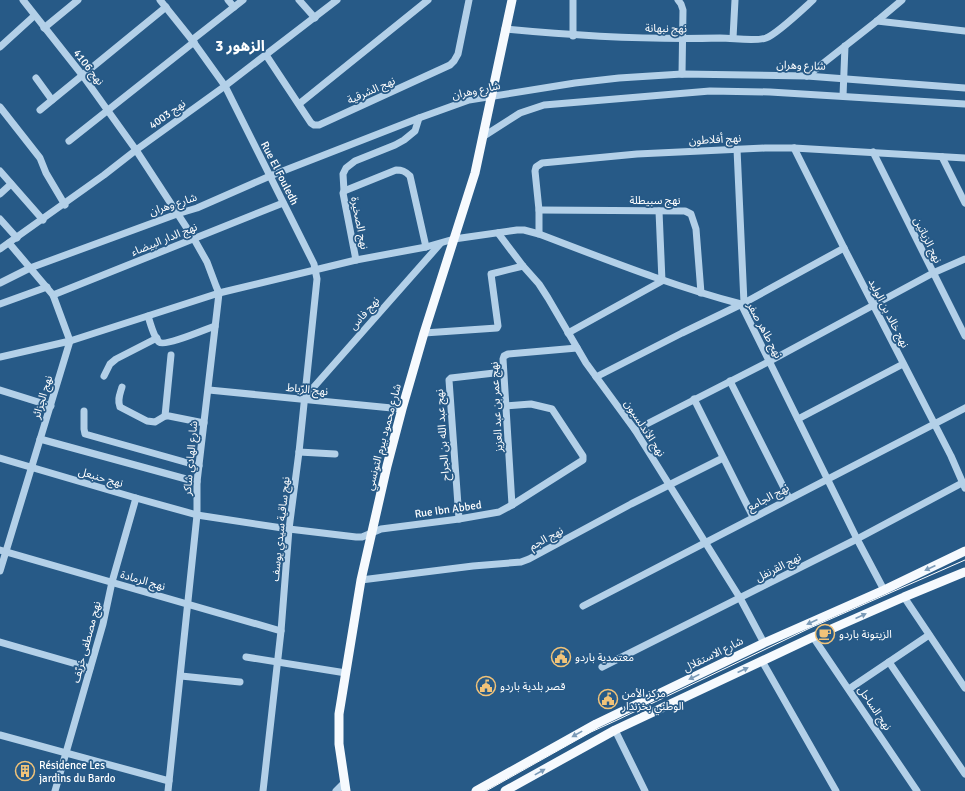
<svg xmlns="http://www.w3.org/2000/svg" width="965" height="791" viewBox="0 0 965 791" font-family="Signika,'Noto Sans Arabic',sans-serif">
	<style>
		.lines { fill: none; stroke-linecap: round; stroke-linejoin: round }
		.minor { stroke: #b3d0e8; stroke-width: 7 }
		.major { stroke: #f6fafe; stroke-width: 9 }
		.tram { stroke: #fff; stroke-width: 1 }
		.oneway { fill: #7a9ab7 }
		.labels { text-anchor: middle; stroke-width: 3.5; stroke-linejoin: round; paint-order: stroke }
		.street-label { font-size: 11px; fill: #fff; stroke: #275a87 }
		.poi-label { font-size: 11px; fill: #fff; stroke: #275a87; text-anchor: start }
		.district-label { font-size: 15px; font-weight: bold; fill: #fff; stroke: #275a87 }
	</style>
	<rect width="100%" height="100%" fill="#275a87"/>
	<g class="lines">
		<!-- minor -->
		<g class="minor">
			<polyline points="23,0 83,76 136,150 194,239 207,262 216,286 219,293 218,302 197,482 197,515 168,791"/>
			<polyline points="160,0 192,40 225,86 314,264 317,279 299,452 289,529 281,631 263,791"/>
			<polyline points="228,0 234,7"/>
			<polyline points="299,0 315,18"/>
			<polyline points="678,0 681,4 683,10 682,74"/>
			<polyline points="877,21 965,31"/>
			<polyline points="44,28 78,0"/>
			<path d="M505,29c72,7 144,11 215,9 14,0 34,4 46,0 11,-4 37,-29 47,-38"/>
			<polyline points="573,36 573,0"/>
			<polyline points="733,38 735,0"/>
			<polyline points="192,40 243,0"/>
			<polyline points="0,47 34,16"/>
			<polyline points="266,55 311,123 314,125 319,125 450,65 454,61 458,54 469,0"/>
			<polyline points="807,76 877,21 902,0"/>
			<polyline points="36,78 52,100"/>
			<polyline points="843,96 845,46"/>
			<polyline points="299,104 428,0"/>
			<polyline points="0,107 40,158 46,173 65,205"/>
			<polyline points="40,110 166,7"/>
			<polyline points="484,136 520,113 544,105 710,91 770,92 965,104"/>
			<polyline points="69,141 194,42"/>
			<polyline points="794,148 844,248 951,456 965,488"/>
			<polyline points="737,149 744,303"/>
			<polyline points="873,152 965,336"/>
			<polyline points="942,157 965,203"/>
			<polyline points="0,171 43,220"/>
			<polyline points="344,191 343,174 346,168 355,161 395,145 404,140 415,131 419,118"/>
			<polyline points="0,194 11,184"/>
			<polyline points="539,210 685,211 691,214 696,229 701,293"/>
			<polyline points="0,219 17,238"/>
			<polyline points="498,233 523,266 539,284 548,298 586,363 635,430 740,598 764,643"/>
			<polyline points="539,234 539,210 535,171 536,167 542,163 637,154 765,148 794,148 965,158"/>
			<polyline points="0,249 104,175 136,150 225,86 337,0"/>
			<path d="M356,260l-13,-67 1,-2 52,-21c6,0 9,1 14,6l16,71"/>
			<polyline points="0,283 30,268 177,214 197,208 270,176 324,155 419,118 469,100 575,83 619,78 682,74 807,76 965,88"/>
			<polyline points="53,295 283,203"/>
			<polyline points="0,304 47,287"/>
			<path d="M148,316c2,6 6,22 11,26 6,5 47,-13 56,-16"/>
			<polyline points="424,333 497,328 498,326 491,274 523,266"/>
			<polyline points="568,333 662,281 659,211"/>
			<path d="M0,357l70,-16 149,-48 137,-33 70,-13 28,-8 63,-9h7l15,4c66,25 133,52 202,70l116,235 27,51"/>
			<polyline points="104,376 110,364 116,359 157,338"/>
			<polyline points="596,377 682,333 744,303 844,248"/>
			<polyline points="730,381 789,498"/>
			<path d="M122,387c-2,7 -5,13 -2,20l27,14 8,1 10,-6h4l35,7"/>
			<polyline points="0,390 51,406"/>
			<polyline points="209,390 402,409"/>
			<polyline points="305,397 440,244"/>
			<polyline points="694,399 753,517"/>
			<polyline points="84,411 84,429 85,434 199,466"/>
			<polyline points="165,416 171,355"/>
			<polyline points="798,419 903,364"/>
			<polyline points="635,430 770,361 933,273 965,259"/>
			<polyline points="40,439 197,482"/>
			<polyline points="299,452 335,454"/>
			<polyline points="0,458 136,498 197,515 289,529 356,537 362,537 381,529 459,519 499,512 512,505 583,460 583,456 552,409 531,404 506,406"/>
			<polyline points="512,505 503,359 504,356 508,354 577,348"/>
			<polyline points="459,519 449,380 451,378 503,372"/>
			<polyline points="0,550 281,631"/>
			<polyline points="0,571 70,341 53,295 9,243"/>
			<polyline points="361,580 473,566 521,562 529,559 631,504 723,458"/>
			<polyline points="904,597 965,688"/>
			<polyline points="583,606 965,408"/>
			<polyline points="813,637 917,791"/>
			<polyline points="0,642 90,668"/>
			<polyline points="246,657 346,673"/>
			<polyline points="762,661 836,791"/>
			<polyline points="889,662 965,774"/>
			<polyline points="602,667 857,539 962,483"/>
			<polyline points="181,676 240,682"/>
			<polyline points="849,689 929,635"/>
			<polyline points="615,730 645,791"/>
			<polyline points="0,735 169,781"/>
			<polyline points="55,791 103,624 112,582 136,498"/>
			<polyline points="336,791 344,783"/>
		</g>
		<!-- major -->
		<g class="major">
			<polyline points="346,791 339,744 339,714 361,580 387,466 402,409 424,333 475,173 512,0"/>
			<polyline points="476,791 596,724 764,643 884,590 965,551"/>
			<polyline points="505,791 615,730 813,637 904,597 965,572"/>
		</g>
		<!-- tram -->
		<polyline class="tram" points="486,791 591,732 615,721 810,628 965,560"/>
	</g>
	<!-- one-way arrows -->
	<defs><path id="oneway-solid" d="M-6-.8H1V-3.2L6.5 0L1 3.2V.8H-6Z"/></defs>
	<g class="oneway">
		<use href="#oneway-solid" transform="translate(930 568) rotate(155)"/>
		<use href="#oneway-solid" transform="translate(861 616) rotate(-24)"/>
		<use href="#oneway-solid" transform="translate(812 622) rotate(156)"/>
		<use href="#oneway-solid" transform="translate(743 670) rotate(-25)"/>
		<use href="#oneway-solid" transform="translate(694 677) rotate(154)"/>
		<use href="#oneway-solid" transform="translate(577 734) rotate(151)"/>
		<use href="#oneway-solid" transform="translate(540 772) rotate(-29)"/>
	</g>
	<!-- icons -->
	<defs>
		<g id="cafe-ring" transform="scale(1)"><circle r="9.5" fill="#275a87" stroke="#f1c379" stroke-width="1.5"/><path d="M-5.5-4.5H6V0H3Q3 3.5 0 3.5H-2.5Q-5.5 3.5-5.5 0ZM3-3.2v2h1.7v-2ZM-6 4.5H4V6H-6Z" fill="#f1c379"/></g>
		<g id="civic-ring" transform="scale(1)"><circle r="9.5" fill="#275a87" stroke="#f1c379" stroke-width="1.5"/><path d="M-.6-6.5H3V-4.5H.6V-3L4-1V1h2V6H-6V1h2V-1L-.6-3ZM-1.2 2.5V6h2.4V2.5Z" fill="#f1c379"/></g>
		<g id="building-ring" transform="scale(1)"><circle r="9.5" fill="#275a87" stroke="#f1c379" stroke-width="1.5"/><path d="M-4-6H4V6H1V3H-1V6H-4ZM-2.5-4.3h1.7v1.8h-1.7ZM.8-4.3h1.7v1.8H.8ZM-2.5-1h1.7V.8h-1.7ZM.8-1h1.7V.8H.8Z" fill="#f1c379"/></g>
	</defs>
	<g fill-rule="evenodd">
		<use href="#cafe-ring" x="825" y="634"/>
		<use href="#civic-ring" x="561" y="657"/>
		<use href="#civic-ring" x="486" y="686"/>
		<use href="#civic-ring" x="608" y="699"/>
		<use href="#building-ring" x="25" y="771"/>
	</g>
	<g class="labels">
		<!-- street labels -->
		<g class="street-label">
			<text transform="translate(666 28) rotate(1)" y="4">نهج نبهانة</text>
			<text transform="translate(801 65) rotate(2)" y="4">شارع وهران</text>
			<text transform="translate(89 67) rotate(52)" y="4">نهج 4106</text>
			<text transform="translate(371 90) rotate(-24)" y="4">نهج الشرقية</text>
			<text transform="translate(476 90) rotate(-12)" y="4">شارع وهران</text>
			<text transform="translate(167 114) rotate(-36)" y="4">نهج 4003</text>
			<text transform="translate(715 139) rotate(-3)" y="4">نهج أفلاطون</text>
			<text transform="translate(280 173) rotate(63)" y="4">Rue El Fouledh</text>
			<text x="655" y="204">نهج سبيطلة</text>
			<text transform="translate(173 204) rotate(-18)" y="4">شارع وهران</text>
			<text transform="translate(360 223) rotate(79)" y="4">نهج الصخيرة</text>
			<text transform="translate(164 239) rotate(-22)" y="4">نهج الدار البيضاء</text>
			<text transform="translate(928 240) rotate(64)" y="4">نهج الزياتين</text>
			<text transform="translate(364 313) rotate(-49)" y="4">نهج فاس</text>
			<text transform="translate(889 313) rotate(63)" y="4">نهج خالد بن الوليد</text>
			<text transform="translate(765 330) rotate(62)" y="4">نهج طاهر صفر</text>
			<text transform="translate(307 389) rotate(6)" y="4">نهج الرّباط</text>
			<text transform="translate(42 397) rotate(-73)" y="4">نهج الجزائر</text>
			<text transform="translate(496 407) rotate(-93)" y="4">نهج عمر بن عبد العزيز</text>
			<text transform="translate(645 428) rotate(57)" y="4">نهج الأندلسيون</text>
			<text transform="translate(442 435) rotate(-94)" y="4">نهج عبد الله بن الجراح</text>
			<text transform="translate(383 437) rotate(-75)" y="4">شارع محمود بيرم التونسي</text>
			<text transform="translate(190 458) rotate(-85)" y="4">شارع الهادي شاكر</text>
			<text transform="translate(101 477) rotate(16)" y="4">نهج حنبعل</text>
			<text transform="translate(768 497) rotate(-28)" y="4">نهج الجامع</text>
			<text transform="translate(448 509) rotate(-8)" y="4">Rue Ibn Abbed</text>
			<text transform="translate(280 529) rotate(-84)" y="4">نهج ساقية سيدي يوسف</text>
			<text transform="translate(546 538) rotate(-28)" y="4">نهج الجم</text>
			<text transform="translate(778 567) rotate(-27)" y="4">نهج القرنفل</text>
			<text transform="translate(143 580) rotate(16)" y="4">نهج الرمادة</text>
			<text transform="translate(86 642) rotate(-75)" y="4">نهج مصطفى خريّف</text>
			<text transform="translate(713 654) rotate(-26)" y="4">شارع الاستقلال</text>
			<text transform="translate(875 708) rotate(56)" y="4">نهج الساحل</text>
		</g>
		<!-- poi labels -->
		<g class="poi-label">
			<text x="839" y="638">الزيتونة باردو</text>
			<text x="575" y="661">معتمدية باردو</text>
			<text x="500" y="690">قصر بلدية باردو</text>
			<text x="622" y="697">مركز الأمن<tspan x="622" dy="13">الوطني بخزندار</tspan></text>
			<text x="39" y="769">Résidence Les<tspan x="39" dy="13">jardins du Bardo</tspan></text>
		</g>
		<!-- district labels -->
		<g class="district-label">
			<text x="240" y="51">الزهور 3</text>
		</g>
	</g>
</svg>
